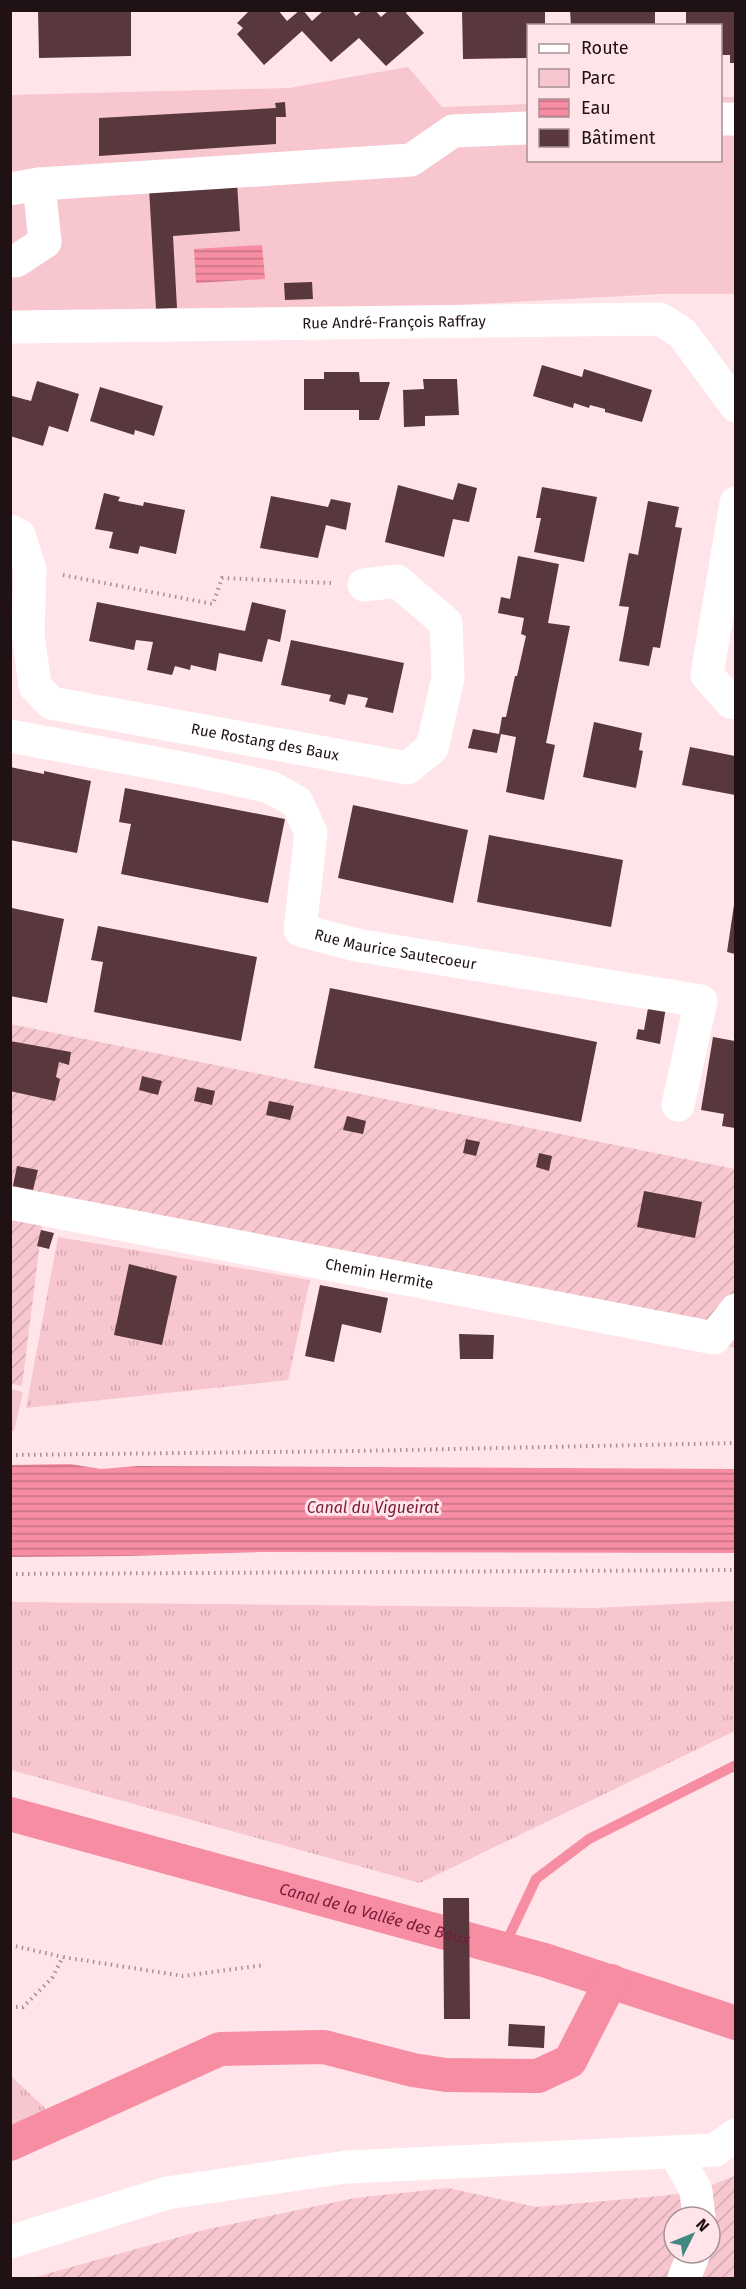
<svg xmlns="http://www.w3.org/2000/svg" width="746" height="2289" viewBox="0 0 746 2289" font-family="'Fira Sans',sans-serif">
	<style>
		.grass { fill: url(#grass-tufts) }
		.park { fill: #f7c6ce }
		.garden { fill: url(#garden-furrows); fill-rule: evenodd }
		.water { fill: url(#water-rules) }
		.lines { fill: none; stroke-linecap: round; stroke-linejoin: round }
		.stream { stroke: #f68da3; stroke-width: 10 }
		.canal { stroke: #f68da3; stroke-width: 34 }
		.building { fill: #58373d }
		.path { stroke: #a79195; stroke-width: 4; stroke-dasharray: 1.5 4.5; stroke-linecap: butt }
		.minor { stroke: #fff; stroke-width: 33 }
		.labels { text-anchor: middle; stroke-width: 6; stroke-linejoin: round; paint-order: stroke }
		.street-label { font-size: 15px; fill: #201114; stroke: #ffe5e9 }
		.water-label { font-size: 16px; font-style: italic; fill: #771a37; stroke: #ffe5e9 }
	</style>
	<defs>
		<pattern id="grass-tufts" width="24" height="20" patternUnits="userSpaceOnUse" patternTransform="scale(1.5)"><rect width="24" height="20" fill="#f7c6ce"/><path d="M3 7l-1-3M5 7V3M7 7l1-3M15 17l-1-3M17 17v-4M19 17l1-3" fill="none" stroke="#d3a9b0"/></pattern>
		<pattern id="garden-furrows" width="10" height="10" patternUnits="userSpaceOnUse" patternTransform="scale(1.5)"><rect width="10" height="10" fill="#f7c6ce"/><path d="M-1 1l2-2M0 10L10 0M9 11l2-2" fill="none" stroke="#d3a9b0"/></pattern>
		<pattern id="water-rules" width="6" height="5" patternUnits="userSpaceOnUse" patternTransform="scale(1.5)"><rect width="6" height="5" fill="#f68da3"/><path d="M0 2.5h6" fill="none" stroke="#c77284"/></pattern>
	</defs>
	<rect width="100%" height="100%" fill="#ffe5e9"/>
	<!-- grass -->
	<g class="grass">
		<polygon points="58,1237 310,1280 288,1380 26,1408"/>
		<polygon points="11,1389 23,1392 14,1431 11,1431"/>
		<polygon points="735,1601 735,1731 420,1883 11,1770 11,1602 596,1608"/>
		<polygon points="11,2076 48,2111 11,2127 10,2127"/>
	</g>
	<!-- park -->
	<polygon class="park" points="408,67 442,107 528,104 528,160 720,160 721,97 735,97 735,294 660,294 402,308 11,318 10,95 289,88"/>
	<!-- garden -->
	<g class="garden">
		<polygon points="10,1024 735,1169 735,1348 521,1296 44,1210 22,1386 11,1384"/>
		<path d="M735,2176v102h-703l176,-49 147,-31 93,-10 88,19 126,-11 34,-5zM674,2217h36v36h-36z"/>
	</g>
	<!-- water -->
	<g class="water">
		<polygon points="262,245 265,279 196,283 194,249"/>
		<polygon points="70,1464 101,1469 138,1466 735,1469 735,1553 261,1552 129,1556 11,1557 11,1465"/>
	</g>
	<g class="lines">
		<!-- stream -->
		<polyline class="stream" points="503,1949 536,1879 589,1839 736,1765"/>
		<!-- canal -->
		<g class="canal">
			<path id="s1" d="M10,1814l534,146 192,63"/>
			<polyline points="10,2144 220,2049 324,2047 413,2070 446,2075 538,2076 570,2061 611,1981"/>
		</g>
	</g>
	<!-- building -->
	<g class="building">
		<polygon points="38,10 131,10 131,56 39,58"/>
		<polygon points="250,10 278,10 287,21 300,10 303,10 312,21 324,10 352,10 356,16 363,10 375,10 381,17 389,10 408,10 406,13 424,33 386,66 359,38 331,62 302,31 264,65 237,34 243,28 237,23"/>
		<polygon points="462,10 545,10 545,26 528,26 528,58 463,59"/>
		<polygon points="570,10 655,10 655,26 571,26"/>
		<polygon points="686,10 735,10 735,63 730,63 730,55 720,55 720,26 686,26"/>
		<polygon points="285,102 286,117 276,117 276,144 99,156 99,118 276,108 275,103"/>
		<polygon points="237,182 240,231 173,236 177,308 156,309 149,188"/>
		<polygon points="312,282 313,299 285,300 284,283"/>
		<polygon points="542,365 582,377 584,369 652,390 642,422 605,412 605,409 590,405 589,408 574,403 573,408 533,396"/>
		<polygon points="324,372 359,372 360,382 390,382 379,420 359,420 359,410 304,410 304,379 324,379"/>
		<polygon points="423,379 457,379 459,415 425,416 425,426 404,427 403,390 424,389"/>
		<polygon points="37,381 79,394 68,432 49,426 43,446 10,436 12,396 31,401"/>
		<polygon points="100,387 163,406 154,436 135,430 134,435 90,421"/>
		<polygon points="458,483 477,488 469,522 453,519 444,557 385,542 398,485 453,500"/>
		<polygon points="542,487 597,497 584,562 534,552 541,518 536,518"/>
		<polygon points="104,493 120,497 118,501 143,506 144,502 185,510 176,554 140,546 138,554 109,548 113,532 95,529"/>
		<polygon points="271,496 328,507 331,499 351,503 346,530 326,525 318,558 260,548"/>
		<polygon points="648,501 679,507 675,527 682,528 660,648 653,647 649,666 619,661 629,607 619,606 629,553 638,555"/>
		<polygon points="518,556 559,564 548,623 570,626 546,743 555,745 544,800 506,792 516,737 501,734 497,753 468,748 473,729 499,734 502,717 506,717 515,676 517,676 526,636 521,634 524,618 498,613 501,597 510,599"/>
		<polygon points="97,602 245,631 252,602 286,610 280,642 268,639 262,662 219,653 216,671 191,665 190,670 175,666 172,675 147,670 153,642 136,640 134,650 89,641"/>
		<polygon points="291,640 404,663 393,713 365,707 368,698 348,694 345,705 329,701 331,695 281,685"/>
		<polygon points="594,722 642,733 639,750 643,751 636,788 583,777"/>
		<polygon points="690,747 735,756 735,795 682,785"/>
		<polygon points="10,767 44,774 44,771 91,781 77,853 10,840"/>
		<polygon points="125,788 285,819 268,903 121,874 131,824 119,822"/>
		<polygon points="353,805 468,830 453,903 338,878"/>
		<polygon points="489,835 623,860 611,927 477,902"/>
		<polygon points="734,905 735,905 735,954 727,952"/>
		<polygon points="12,908 64,919 47,1003 10,996"/>
		<polygon points="98,926 257,957 241,1041 94,1012 103,962 91,960"/>
		<polygon points="330,988 597,1042 581,1122 314,1068"/>
		<polygon points="649,1003 666,1007 660,1044 636,1039 638,1029 644,1030"/>
		<polygon points="713,1037 735,1041 735,1128 722,1126 724,1114 701,1110"/>
		<polygon points="10,1041 71,1052 69,1065 59,1062 56,1077 60,1079 55,1101 10,1091"/>
		<polygon points="142,1076 162,1081 158,1095 139,1090"/>
		<polygon points="197,1087 215,1091 212,1105 194,1101"/>
		<polygon points="269,1101 294,1106 290,1120 266,1115"/>
		<polygon points="347,1116 366,1121 363,1134 343,1130"/>
		<polygon points="466,1139 480,1142 476,1156 463,1153"/>
		<polygon points="539,1153 552,1156 549,1171 536,1167"/>
		<polygon points="17,1166 38,1170 33,1190 13,1186"/>
		<polygon points="644,1191 702,1202 695,1238 637,1227"/>
		<polygon points="41,1230 54,1233 49,1249 37,1246"/>
		<polygon points="129,1264 177,1276 162,1345 114,1335"/>
		<polygon points="320,1285 388,1298 381,1333 342,1324 334,1362 305,1356"/>
		<polygon points="459,1334 494,1335 493,1359 460,1359"/>
		<polygon points="443,1898 469,1898 470,2019 444,2019"/>
		<polygon points="509,2024 545,2026 544,2048 508,2046"/>
	</g>
	<g class="lines">
		<!-- path -->
		<g class="path">
			<polyline points="63,575 213,604 222,578 331,583"/>
			<polyline points="10,1455 354,1451 736,1443"/>
			<polyline points="10,1574 736,1570"/>
			<polyline points="10,1945 63,1957"/>
			<polyline points="10,2007 23,2007 52,1978 63,1957 183,1976 264,1965"/>
		</g>
		<!-- minor -->
		<g class="minor">
			<polyline points="720,119 736,119"/>
			<polyline points="10,189 39,184 411,160 453,131 528,128"/>
			<polyline points="10,261 16,261 45,242 39,184"/>
			<path id="s2" d="M10,327l650,-8 22,14 54,73"/>
			<polyline points="736,503 707,675 731,702 736,703"/>
			<path id="s3" d="M10,531l9,4 11,34 -2,65 7,52 16,17 356,65 25,-20 16,-70 -2,-55 -49,-42 -33,4"/>
			<path id="s4" d="M10,736l182,34 78,17 27,15 14,31 -11,97 56,15 345,56 -23,104"/>
			<path id="s5" d="M10,1203l704,135 22,-28"/>
			<polyline points="675,2152 696,2191 699,2217"/>
			<polyline points="10,2242 167,2193 347,2167 715,2150 736,2135"/>
			<polyline points="684,2278 694,2253"/>
		</g>
	</g>
	<g class="labels">
		<!-- street labels -->
		<g class="street-label">
			<text dy="5" stroke="none"><textPath href="#s2" startOffset="384">Rue André-François Raffray</textPath></text>
			<text dy="5" stroke="none"><textPath href="#s3" startOffset="404">Rue Rostang des Baux</textPath></text>
			<text dy="5" stroke="none"><textPath href="#s4" startOffset="525">Rue Maurice Sautecoeur</textPath></text>
			<text dy="5" stroke="none"><textPath href="#s5" startOffset="376">Chemin Hermite</textPath></text>
		</g>
		<!-- water labels -->
		<g class="water-label">
			<text x="373" y="1513">Canal du Vigueirat</text>
			<text dy="6" stroke="none"><textPath href="#s1" startOffset="378">Canal de la Vallée des Baux</textPath></text>
		</g>
	</g>
	<!-- border -->
	<rect width="746" height="2289" fill="none" stroke="#201114" stroke-width="24"/>
	<!-- legend -->
	<rect x="527" y="24" width="195" height="138" fill="#ffe5e9" stroke="#a69094" stroke-width="1.5"/>
	<rect x="539" y="44" width="30" height="9" fill="#ffffff" stroke="#a69094" stroke-width="1.5"/>
	<text x="581" y="54" font-size="18" fill="#201114">Route</text>
	<rect x="539" y="69" width="30" height="18" fill="#f7c6ce" stroke="#a69094" stroke-width="1.5"/>
	<text x="581" y="84" font-size="18" fill="#201114">Parc</text>
	<rect x="539" y="99" width="30" height="18" fill="url(#water-rules)" stroke="#a69094" stroke-width="1.5"/>
	<text x="581" y="114" font-size="18" fill="#201114">Eau</text>
	<rect x="539" y="129" width="30" height="18" fill="#58373d" stroke="#a69094" stroke-width="1.5"/>
	<text x="581" y="144" font-size="18" fill="#201114">Bâtiment</text>
	<!-- north arrow -->
	<g transform="translate(692 2235) rotate(47)"><circle r="28" fill="#ffe5e9" stroke="#a69094" stroke-width="1.5"/>
	<path d="M0-4.5L10 22L0 15L-10 22Z" fill="#418882"/>
	<text y="-9" font-size="16" font-weight="bold" text-anchor="middle" fill="#201114">N</text>
	</g>
</svg>
